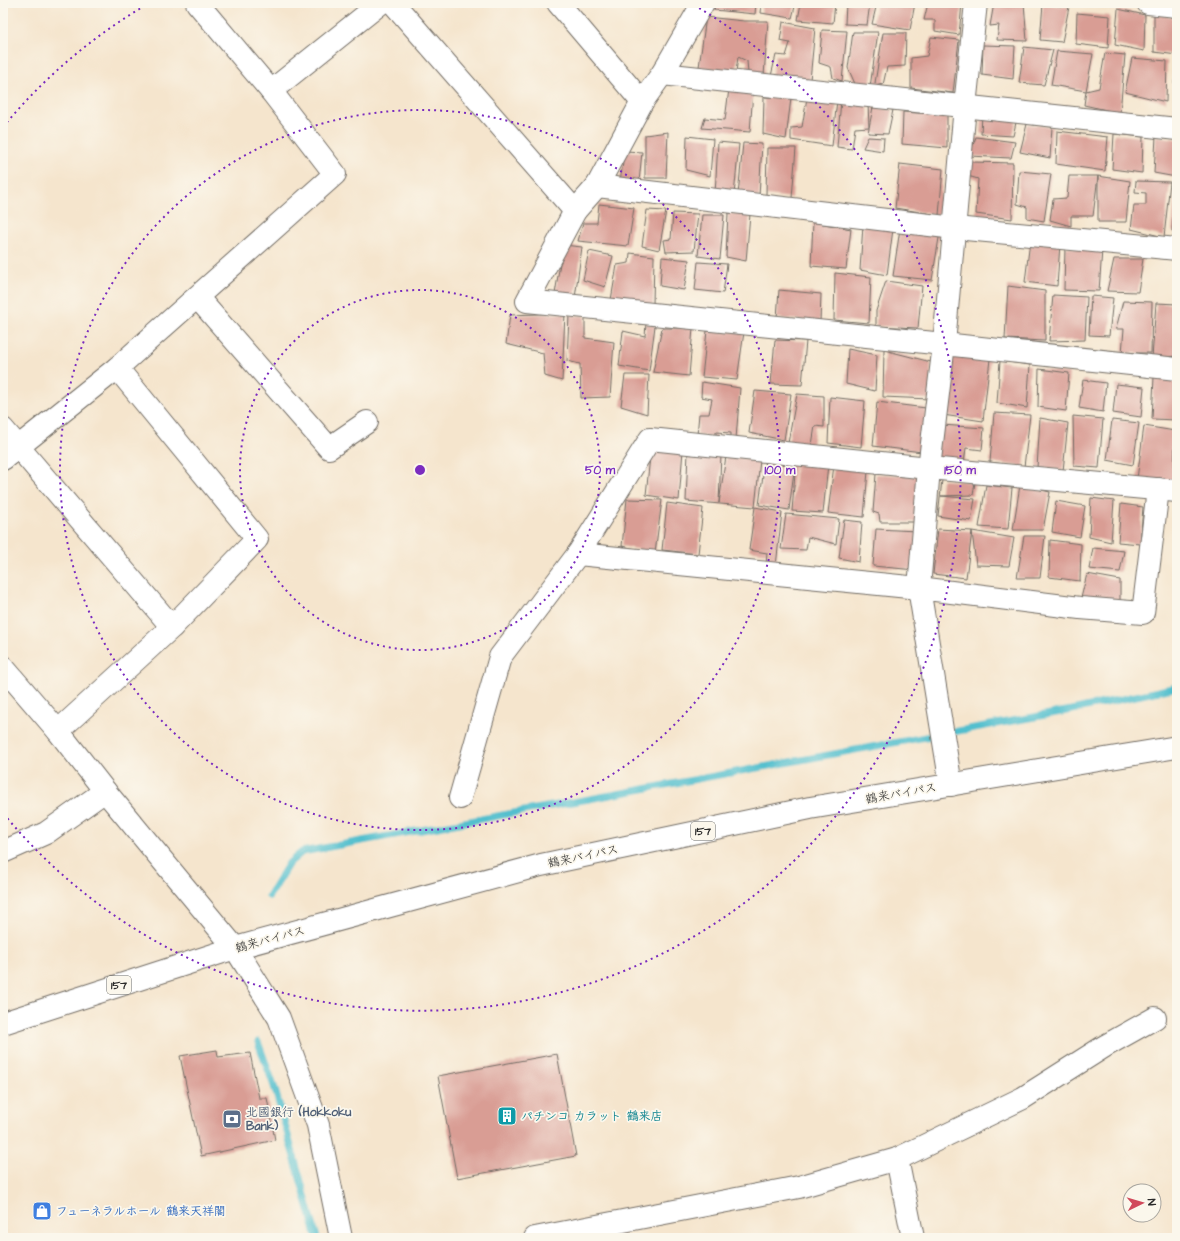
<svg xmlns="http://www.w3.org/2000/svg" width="1180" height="1241" viewBox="0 0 1180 1241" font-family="'Architects Daughter','Klee One',sans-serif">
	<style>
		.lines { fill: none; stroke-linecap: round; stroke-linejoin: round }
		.stream { stroke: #53bfce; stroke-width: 7 }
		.building { fill: #d99d94 }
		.minor-casing { stroke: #726c64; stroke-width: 24 }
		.highway-casing { stroke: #726c64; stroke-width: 24 }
		.minor { stroke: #fff; stroke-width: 22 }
		.highway { stroke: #fff; stroke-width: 22 }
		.ring { fill: none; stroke: #7b2cbf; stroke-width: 2; stroke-dasharray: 2 4 }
		.labels { text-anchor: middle; stroke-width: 3.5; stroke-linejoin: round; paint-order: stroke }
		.shield { fill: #fbf7ec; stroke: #696865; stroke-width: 1 }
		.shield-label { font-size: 11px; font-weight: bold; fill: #2b2b2b }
		.street-label { font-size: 12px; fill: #2b2b2b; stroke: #fbf7ec }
		.service-label { font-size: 12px; font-weight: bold; fill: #4e5e75; stroke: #fbf7ec; text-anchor: start }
		.culture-label { font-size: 12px; font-weight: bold; fill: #0d838f; stroke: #fbf7ec; text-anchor: start }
		.shop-label { font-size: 12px; font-weight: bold; fill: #366cbe; stroke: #fbf7ec; text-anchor: start }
		.centre { fill: #7b2cbf; stroke: #fbf7ec; stroke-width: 2 }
		.ring-label { font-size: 12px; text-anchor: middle; font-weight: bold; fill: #7b2cbf; stroke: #fbf7ec; stroke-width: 3.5; stroke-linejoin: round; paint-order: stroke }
	</style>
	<rect width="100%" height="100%" fill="#fbf7ec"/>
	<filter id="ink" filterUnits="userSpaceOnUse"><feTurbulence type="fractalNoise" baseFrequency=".025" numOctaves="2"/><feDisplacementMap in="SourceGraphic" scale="8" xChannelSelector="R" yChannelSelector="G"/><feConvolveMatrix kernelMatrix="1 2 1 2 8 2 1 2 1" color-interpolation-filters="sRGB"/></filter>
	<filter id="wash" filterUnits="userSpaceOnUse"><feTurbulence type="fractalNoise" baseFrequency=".012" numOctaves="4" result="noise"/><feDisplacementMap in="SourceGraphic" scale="16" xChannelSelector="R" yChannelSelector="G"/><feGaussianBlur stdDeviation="0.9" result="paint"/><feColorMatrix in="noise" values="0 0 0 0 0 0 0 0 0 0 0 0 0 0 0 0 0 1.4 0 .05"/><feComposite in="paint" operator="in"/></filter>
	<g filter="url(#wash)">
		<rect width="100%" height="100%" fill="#f5e5cd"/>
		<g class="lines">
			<!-- stream -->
			<g class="stream">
				<polyline points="269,896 289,863 302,852 1072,710 1177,687"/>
				<polyline points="258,1042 274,1086 317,1238"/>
			</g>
		</g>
		<g id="blocks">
			<!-- building -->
			<g class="building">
				<polygon points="716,3 756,3 755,14 714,10"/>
				<polygon points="762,3 796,3 792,18 761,13"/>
				<polygon points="801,3 835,3 833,23 798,20"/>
				<polygon points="846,3 870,3 867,25 845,24"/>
				<polygon points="877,3 915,3 910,30 872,24"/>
				<polygon points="928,3 962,3 959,35 935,31 935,20 924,20"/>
				<polygon points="994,3 1024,3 1027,41 997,40 999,25 990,26"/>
				<polygon points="1043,4 1069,7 1062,42 1040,40"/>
				<polygon points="1118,9 1145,15 1144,51 1115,45"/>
				<polygon points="1077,13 1110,16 1108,48 1076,44"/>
				<polygon points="1154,13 1177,18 1177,55 1154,52"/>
				<polygon points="706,17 744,21 768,21 764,76 748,73 747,61 738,57 736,72 699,67"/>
				<polygon points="783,22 815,28 810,80 771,76 776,55 786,56 790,43 780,41"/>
				<polygon points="822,30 847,31 842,81 833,78 831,67 819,63"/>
				<polygon points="853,32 878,32 870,87 856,86 848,68"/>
				<polygon points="883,33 906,33 905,66 887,67 883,85 875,83"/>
				<polygon points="931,37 959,40 953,93 911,88 911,58 927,56"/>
				<polygon points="983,45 1015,46 1013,79 982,75"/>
				<polygon points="1024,47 1053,50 1044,85 1019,83"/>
				<polygon points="1057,51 1093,54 1086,91 1099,88 1105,53 1125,55 1120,113 1084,105 1086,91 1051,85"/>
				<polygon points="1132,58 1167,61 1166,102 1125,92"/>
				<polygon points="1176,69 1177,69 1177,83 1174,83"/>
				<polygon points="729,89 753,91 750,132 702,128 705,118 725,120"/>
				<polygon points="764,97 791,98 786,139 763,134"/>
				<polygon points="807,98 837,100 832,146 791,140 791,128 802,127"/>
				<polygon points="841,100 868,104 869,127 855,128 852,149 837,147"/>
				<polygon points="873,107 893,110 888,134 868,133"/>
				<polygon points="903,112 947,115 947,148 902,144"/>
				<polygon points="982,114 1017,118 1013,136 981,134"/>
				<polygon points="1027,124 1052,127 1050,158 1020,152"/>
				<polygon points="1057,131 1108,137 1105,171 1056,164"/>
				<polygon points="668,132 666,178 645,178 645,135"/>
				<polygon points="1114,134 1143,137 1142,173 1112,169"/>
				<polygon points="687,136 713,139 710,176 686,170"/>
				<polygon points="1156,136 1177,139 1176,177 1154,173"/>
				<polygon points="868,137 884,138 883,151 863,148"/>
				<polygon points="976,137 1015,142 1011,158 969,156"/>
				<polygon points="718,142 739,144 734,195 715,194"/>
				<polygon points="743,143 762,144 759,197 738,195"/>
				<polygon points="767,148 796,148 792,198 766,195"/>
				<polygon points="625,151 642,152 639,182 620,181"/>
				<polygon points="971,162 1013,163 1012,219 976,214 978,179 968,176"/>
				<polygon points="900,164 943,169 939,215 895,208"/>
				<polygon points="1019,171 1051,174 1044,221 1027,218 1027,207 1017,204"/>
				<polygon points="1069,176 1098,176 1093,216 1071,216 1071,226 1050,220 1053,199 1067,198"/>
				<polygon points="1098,176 1130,181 1126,222 1098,222"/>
				<polygon points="1136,181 1170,182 1164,237 1131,229 1134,205 1146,205 1146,193 1135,192"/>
				<polygon points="1176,184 1177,184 1177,233 1172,231"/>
				<polygon points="599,204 634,208 628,246 578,241 583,223 597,223"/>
				<polygon points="647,210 666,211 659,250 642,246"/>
				<polygon points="673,213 698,214 694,251 666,252 664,240 671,239"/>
				<polygon points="728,213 750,214 746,261 726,257"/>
				<polygon points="702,215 724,215 720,259 698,256"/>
				<polygon points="813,222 851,229 846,269 811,266"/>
				<polygon points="863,225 893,229 887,275 860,270"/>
				<polygon points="900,229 940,232 932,280 893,276"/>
				<polygon points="1030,241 1060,244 1057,286 1025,282"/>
				<polygon points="563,245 582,247 575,298 555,294"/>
				<polygon points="1065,247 1102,250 1099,291 1064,290"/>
				<polygon points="589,251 613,256 605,287 583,280"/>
				<polygon points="630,253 654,256 653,305 611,300 617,265 629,263"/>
				<polygon points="662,257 689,260 684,290 660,286"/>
				<polygon points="1114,259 1143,259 1138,292 1107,291"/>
				<polygon points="698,262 727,264 723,293 695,290"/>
				<polygon points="835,273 871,277 869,323 834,320"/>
				<polygon points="886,281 922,286 918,328 876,326 876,311"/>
				<polygon points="1008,286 1045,291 1045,341 1005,339"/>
				<polygon points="779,290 821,294 820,322 777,318"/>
				<polygon points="1053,295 1087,297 1085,340 1049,341"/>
				<polygon points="1091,296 1113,298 1109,336 1089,335"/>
				<polygon points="1123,301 1152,302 1151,353 1122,353 1124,329 1116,329"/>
				<polygon points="1156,303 1177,304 1177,356 1152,358"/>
				<polygon points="565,313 562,381 545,376 543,353 506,344 510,315"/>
				<polygon points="569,315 585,316 585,338 614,342 610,397 581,398 580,364 567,361"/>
				<polygon points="646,323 655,326 649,371 619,366 623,331 645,336"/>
				<polygon points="662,328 693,328 689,376 653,372"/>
				<polygon points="707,331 744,332 737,380 702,377"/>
				<polygon points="775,340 806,341 802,385 771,384"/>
				<polygon points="848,349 877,355 875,391 846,384"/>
				<polygon points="884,350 931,362 930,399 883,397"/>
				<polygon points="949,353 990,359 983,421 943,415"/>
				<polygon points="1000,361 1030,365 1027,408 997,403"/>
				<polygon points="1039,369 1069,373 1066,411 1038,407"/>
				<polygon points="625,375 649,375 647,414 621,406"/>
				<polygon points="1154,377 1177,380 1177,420 1152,419"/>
				<polygon points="1083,380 1106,383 1103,412 1079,408"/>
				<polygon points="702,382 740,388 736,439 731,440 731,433 716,432 716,438 697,435 699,414 709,414 712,399 701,397"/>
				<polygon points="1116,384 1144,387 1141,417 1113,413"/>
				<polygon points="755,391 791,394 784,440 749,433"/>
				<polygon points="797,394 824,396 824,427 815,426 812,445 788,443"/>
				<polygon points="830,397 865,401 861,447 828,443"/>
				<polygon points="877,402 926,408 922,452 873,446"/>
				<polygon points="994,413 1030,415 1024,467 990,462"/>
				<polygon points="1073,416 1103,419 1099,468 1074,466"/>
				<polygon points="1040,418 1068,423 1063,471 1037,468"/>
				<polygon points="1112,420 1139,423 1133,465 1107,460"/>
				<polygon points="942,425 984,428 982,450 966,448 964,463 936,458"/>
				<polygon points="1144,426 1175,431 1174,484 1137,479"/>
				<polygon points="651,447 683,450 679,500 646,495"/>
				<polygon points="688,452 721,454 719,503 726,456 760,460 755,507 782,512 776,566 766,566 767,553 749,550 755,507 686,501"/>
				<polygon points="765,460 795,463 789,510 759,505"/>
				<polygon points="796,461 828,464 823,513 792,511"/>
				<polygon points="834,465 868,471 864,517 828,513"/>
				<polygon points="876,474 920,476 917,522 880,522 879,514 873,512"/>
				<polygon points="942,480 975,482 973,495 941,496 975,499 971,521 938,516"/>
				<polygon points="986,485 1012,488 1008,529 979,527"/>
				<polygon points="1020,485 1050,492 1043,530 1013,530"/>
				<polygon points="1091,498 1114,501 1111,542 1089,537"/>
				<polygon points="627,499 662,500 655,553 622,546"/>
				<polygon points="1056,501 1085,506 1080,537 1052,532"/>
				<polygon points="667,503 703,508 698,554 662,550"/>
				<polygon points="1121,504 1143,507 1140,544 1118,542"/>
				<polygon points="786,514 839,519 836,544 808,537 806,550 781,549"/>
				<polygon points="844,520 862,522 859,562 839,558"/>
				<polygon points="876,529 917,531 915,570 873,566"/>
				<polygon points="938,529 972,531 966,578 933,574"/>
				<polygon points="972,531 1014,538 1009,566 976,565"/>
				<polygon points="1024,536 1045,536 1040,578 1017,578"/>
				<polygon points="1050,540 1081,544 1080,581 1049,577"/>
				<polygon points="1093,548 1124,551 1120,572 1089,569"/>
				<polygon points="1087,574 1120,580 1120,601 1081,598"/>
				<polygon points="217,1050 218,1057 250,1053 259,1098 267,1098 275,1140 201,1156 180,1056"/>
				<polygon points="557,1054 576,1156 457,1178 438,1076"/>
			</g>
		</g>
	</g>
	<g filter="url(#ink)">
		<use href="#blocks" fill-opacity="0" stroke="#726c64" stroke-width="1"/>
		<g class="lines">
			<!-- minor casing -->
			<g class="minor-casing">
				<g id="minor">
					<polyline points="393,3 575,211"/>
					<polyline points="558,3 642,102"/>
					<polyline points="703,3 662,74 642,102 597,186 575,211 527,301 944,344 1177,369"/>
					<polyline points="1148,3 1177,6"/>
					<polyline points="662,74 1177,129"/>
					<polyline points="271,91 381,3"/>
					<polyline points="597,186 955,228 1177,249"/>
					<polyline points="197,297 329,448 367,422"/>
					<polyline points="3,429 172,627"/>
					<polyline points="3,459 117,368 335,174 271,91 197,3"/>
					<polyline points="578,554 650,439 929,468 1177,491"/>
					<polyline points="3,667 58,731 105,791 235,948 279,1018 318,1125 341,1238"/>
					<polyline points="58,731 172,627 257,539 117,368"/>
					<polyline points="951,785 919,588 1080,608 1143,613 1158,489"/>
					<polyline points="460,798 500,657 578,554 919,588 929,468 944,344 965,106 976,3"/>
					<polyline points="3,852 46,833 105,791"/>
					<polyline points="897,1159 913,1238"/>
					<polyline points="535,1238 799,1187 897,1159 1023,1098 1105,1046 1155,1018"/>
				</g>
			</g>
			<!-- highway casing -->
			<g class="highway-casing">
				<polyline id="highway" points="3,1023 235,948 541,865 810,808 1177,747"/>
			</g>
			<!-- minor -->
			<use href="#minor" class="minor"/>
			<!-- highway -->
			<use href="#highway" class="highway"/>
		</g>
	</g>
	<!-- distance rings -->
	<g class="ring">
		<circle cx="420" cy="470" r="180"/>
		<circle cx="420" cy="470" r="360"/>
		<path d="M3 127A540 540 0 0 1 146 5M694 5A540 540 0 1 1 3 813"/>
	</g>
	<!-- icons -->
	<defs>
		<g id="building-square" transform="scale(1)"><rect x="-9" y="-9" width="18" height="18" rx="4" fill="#0f9aa8" stroke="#fbf7ec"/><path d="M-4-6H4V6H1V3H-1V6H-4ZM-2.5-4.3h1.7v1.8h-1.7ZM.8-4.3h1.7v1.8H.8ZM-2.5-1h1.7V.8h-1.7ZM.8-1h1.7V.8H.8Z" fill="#fff"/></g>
		<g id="bank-square" transform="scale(1)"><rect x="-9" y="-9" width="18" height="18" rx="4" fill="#5c6f8a" stroke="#fbf7ec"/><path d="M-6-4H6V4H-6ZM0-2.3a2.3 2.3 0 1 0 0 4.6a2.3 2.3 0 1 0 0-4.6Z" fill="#fff"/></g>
		<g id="shop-square" transform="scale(1)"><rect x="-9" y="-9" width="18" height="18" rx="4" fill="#3f7fe0" stroke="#fbf7ec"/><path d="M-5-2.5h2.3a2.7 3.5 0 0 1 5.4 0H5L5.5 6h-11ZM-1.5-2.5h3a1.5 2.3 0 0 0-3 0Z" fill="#fff"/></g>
	</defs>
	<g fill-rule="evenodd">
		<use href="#building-square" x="507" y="1116"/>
		<use href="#bank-square" x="232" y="1119"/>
		<use href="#shop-square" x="42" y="1211"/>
	</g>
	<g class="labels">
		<!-- shield labels -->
		<g class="shield">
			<rect x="691" y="822" width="24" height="18" rx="3"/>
			<rect x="107" y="976" width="24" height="18" rx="3"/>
		</g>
		<g class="shield-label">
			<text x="703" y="835">157</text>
			<text x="119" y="989">157</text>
		</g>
		<!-- street labels -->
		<g class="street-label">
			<text transform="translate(901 793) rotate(-10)" y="4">鶴来バイパス</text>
			<text transform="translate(583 856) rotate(-12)" y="4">鶴来バイパス</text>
			<text transform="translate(270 939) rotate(-15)" y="4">鶴来バイパス</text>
		</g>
		<!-- service labels -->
		<g class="service-label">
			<text x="246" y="1116">北國銀行 (Hokkoku<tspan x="246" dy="14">Bank)</tspan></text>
		</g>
		<!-- culture labels -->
		<g class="culture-label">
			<text x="521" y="1120">パチンコ カラット 鶴来店</text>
		</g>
		<!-- shop labels -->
		<g class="shop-label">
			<text x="56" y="1215">フューネラルホール 鶴来天祥閣</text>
		</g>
	</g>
	<circle cx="420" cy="470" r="6" class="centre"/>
	<g class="ring-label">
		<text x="600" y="474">50 m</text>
		<text x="780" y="474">100 m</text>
		<text x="960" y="474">150 m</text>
	</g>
	<!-- margin -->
	<rect width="1180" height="1241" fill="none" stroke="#fbf7ec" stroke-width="16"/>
	<!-- north arrow -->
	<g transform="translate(1142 1203) rotate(85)"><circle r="19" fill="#fbf7ec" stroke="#a8a59f"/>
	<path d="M0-3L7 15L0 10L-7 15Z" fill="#d1495b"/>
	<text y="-6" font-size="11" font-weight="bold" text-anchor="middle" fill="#2b2b2b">N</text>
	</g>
</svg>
